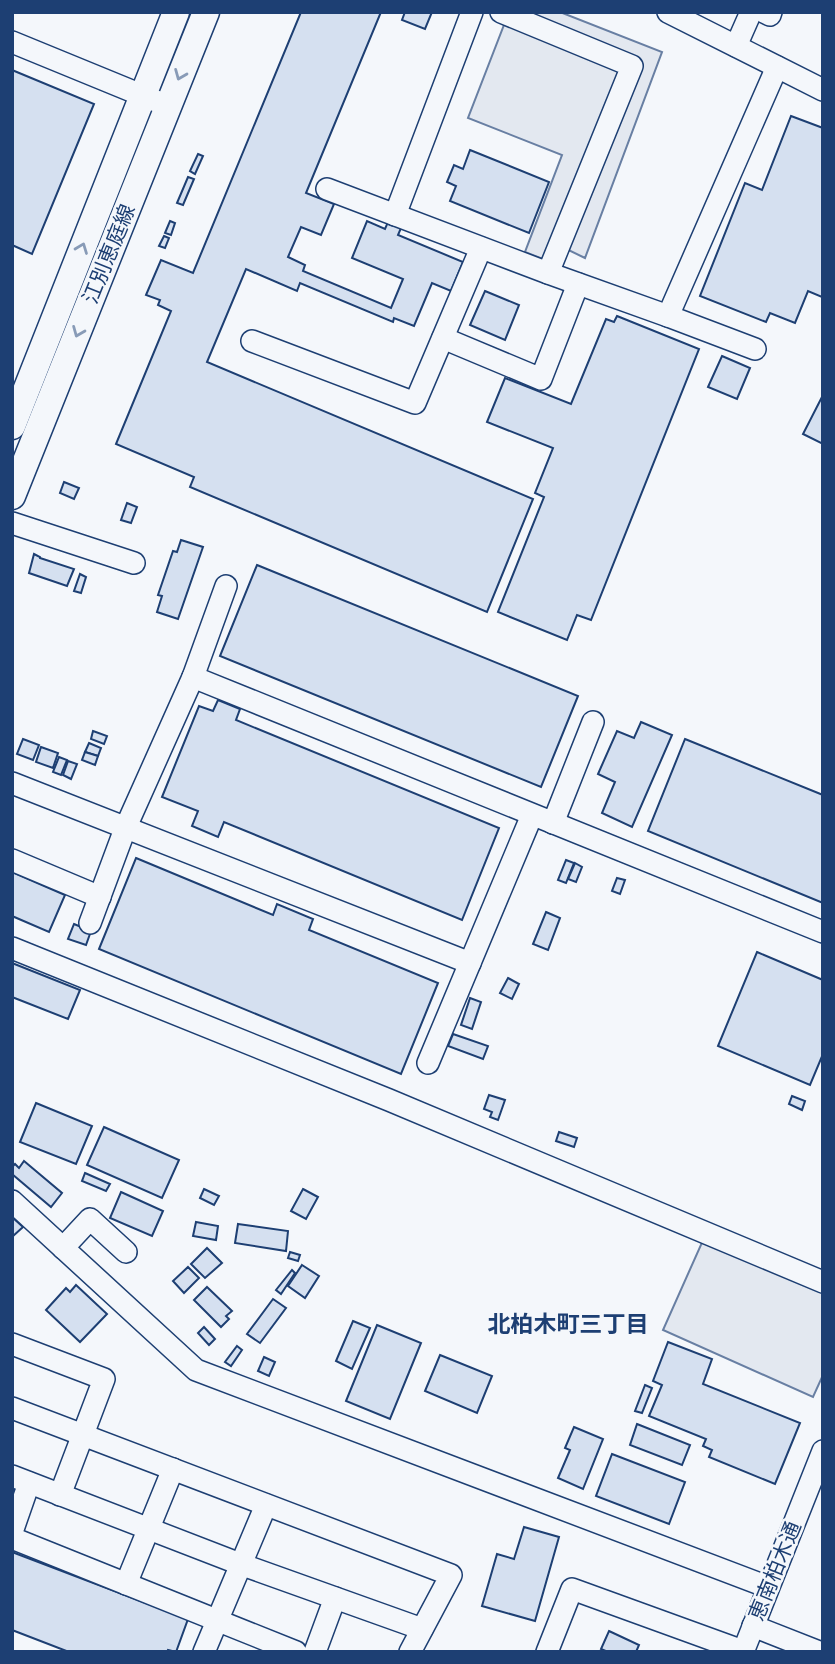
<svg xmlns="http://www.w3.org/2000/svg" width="835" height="1664" viewBox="0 0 835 1664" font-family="Inter,'Noto Sans JP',sans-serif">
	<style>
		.parking { fill: #e3e8f0; stroke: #687fa3; stroke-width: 2 }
		.building { fill: #d5e0f0; stroke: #1d3f73; stroke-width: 2 }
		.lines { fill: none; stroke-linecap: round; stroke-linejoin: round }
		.minor-casing { stroke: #1d3f73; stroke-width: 24 }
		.major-casing { stroke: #1d3f73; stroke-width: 29 }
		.minor { stroke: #f4f7fb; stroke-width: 21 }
		.major { stroke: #f4f7fb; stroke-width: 26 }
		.oneway { stroke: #889bb7 }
		.labels { text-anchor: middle; stroke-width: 5; stroke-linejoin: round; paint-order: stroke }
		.street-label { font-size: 21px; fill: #1d3f73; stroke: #f4f7fb }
		.neighbourhood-label { font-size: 23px; font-weight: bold; fill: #1d3f73; stroke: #f4f7fb }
	</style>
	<rect width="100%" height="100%" fill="#f4f7fb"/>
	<!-- parking -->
	<g class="parking">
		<polygon points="509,12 560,12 662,52 585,258 554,243 548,261 525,252 562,155 468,118"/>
		<polygon points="704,1238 823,1291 823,1375 813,1397 663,1330"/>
	</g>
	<!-- building -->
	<g class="building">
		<polygon points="301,12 381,12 306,193 334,204 321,235 301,227 288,257 305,265 303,271 391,308 403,279 352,258 367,221 385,229 388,222 401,228 398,235 463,262 451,291 432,283 414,326 394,318 393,322 300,283 297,291 246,269 207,362 533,499 487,612 190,487 194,477 116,444 171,311 158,305 160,300 146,295 161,260 193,273"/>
		<polygon points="405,12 432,12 425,29 402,20"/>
		<polygon points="12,70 94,104 32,254 12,245"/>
		<polygon points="791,116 823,128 823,295 822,297 808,291 795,323 770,313 766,322 700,296 745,183 762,190"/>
		<polygon points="470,150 549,182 529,233 450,201 456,186 447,182 454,165 463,169"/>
		<polygon points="198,154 203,156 195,174 190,171"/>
		<polygon points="188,177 194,179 183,205 177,203"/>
		<polygon points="170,221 175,223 171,235 165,233"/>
		<polygon points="164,236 169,238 165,248 159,246"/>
		<polygon points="485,291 519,305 505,340 470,325"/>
		<polygon points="617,316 699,349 591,620 577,615 567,640 498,612 544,497 535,493 553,448 487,422 505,378 571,404 606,319 614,322"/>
		<polygon points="722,356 750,368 737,399 708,387"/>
		<polygon points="823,395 823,444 803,434"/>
		<polygon points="64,482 79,488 74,499 60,493"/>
		<polygon points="127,503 137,507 131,523 121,520"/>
		<polygon points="181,540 203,547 178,619 157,612 162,596 158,595 173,551 177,552"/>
		<polygon points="34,554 40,557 40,558 74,569 67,586 29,573"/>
		<polygon points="257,565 578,696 541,787 220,656"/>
		<polygon points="80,574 86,577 81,593 74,591"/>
		<polygon points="218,700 240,709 236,720 499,828 462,920 224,822 218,837 192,826 198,811 162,797 199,706 213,711"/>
		<polygon points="641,722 672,735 632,827 602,813 615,782 598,774 617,731 634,738"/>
		<polygon points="93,731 107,736 104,744 91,739"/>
		<polygon points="23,739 39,745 33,760 17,754"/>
		<polygon points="685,739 823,795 823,903 648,831"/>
		<polygon points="89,743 101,748 98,756 85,752"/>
		<polygon points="41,747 58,753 53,768 36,762"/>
		<polygon points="85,752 98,756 95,765 82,760"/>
		<polygon points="59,757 67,760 61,775 53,772"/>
		<polygon points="68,761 77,764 71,779 63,775"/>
		<polygon points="136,858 273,915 277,904 313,919 309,930 438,983 401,1074 99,949"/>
		<polygon points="566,860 574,863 566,883 558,880"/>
		<polygon points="575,863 582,867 576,882 568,879"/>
		<polygon points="12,872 65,895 49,932 12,916"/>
		<polygon points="617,878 625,880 620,894 612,891"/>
		<polygon points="546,912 560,918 548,950 533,944"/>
		<polygon points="74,924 91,931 86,945 68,939"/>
		<polygon points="757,952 823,980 823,1054 810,1085 718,1046"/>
		<polygon points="12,963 80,990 68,1019 12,997"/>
		<polygon points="508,978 519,984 512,999 500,993"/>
		<polygon points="470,998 481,1002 472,1029 461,1025"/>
		<polygon points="453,1034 488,1046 483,1059 448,1046"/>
		<polygon points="489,1095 505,1100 498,1120 490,1117 492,1112 484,1109"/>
		<polygon points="792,1096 805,1101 802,1110 789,1104"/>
		<polygon points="36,1103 92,1126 76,1164 20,1142"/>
		<polygon points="104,1127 179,1160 162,1198 87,1165"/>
		<polygon points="559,1132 577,1138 574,1147 556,1141"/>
		<polygon points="24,1161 62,1193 51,1207 12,1174 12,1167 15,1164 19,1168"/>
		<polygon points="85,1173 110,1184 106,1191 82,1181"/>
		<polygon points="204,1189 219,1196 214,1205 200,1198"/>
		<polygon points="303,1189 318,1197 306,1219 291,1211"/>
		<polygon points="121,1192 163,1211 152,1236 110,1218"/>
		<polygon points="12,1217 23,1227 12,1237"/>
		<polygon points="196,1222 218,1226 216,1240 193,1236"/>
		<polygon points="238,1224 288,1231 286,1251 235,1243"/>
		<polygon points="207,1248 222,1263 205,1278 191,1264"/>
		<polygon points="290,1252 300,1255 298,1261 288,1258"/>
		<polygon points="302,1265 319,1276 305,1298 288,1286"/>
		<polygon points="188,1267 199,1278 184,1293 173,1281"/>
		<polygon points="292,1270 295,1273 281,1294 276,1290"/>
		<polygon points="76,1285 107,1314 80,1342 46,1310 66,1288 70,1292"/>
		<polygon points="207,1287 232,1311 226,1316 229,1319 221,1327 194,1300"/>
		<polygon points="273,1299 286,1308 260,1343 247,1334"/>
		<polygon points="353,1321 370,1328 352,1369 336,1361"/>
		<polygon points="377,1325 421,1343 390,1419 346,1401"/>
		<polygon points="204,1327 215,1339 209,1345 198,1333"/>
		<polygon points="668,1342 712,1359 703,1384 800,1423 775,1484 709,1457 712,1450 703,1446 706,1439 649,1416 662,1385 653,1381"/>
		<polygon points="237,1346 242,1350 231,1366 225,1362"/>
		<polygon points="440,1355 492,1376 477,1413 425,1391"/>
		<polygon points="264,1357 275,1362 269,1376 258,1371"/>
		<polygon points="645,1385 652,1388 642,1413 635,1411"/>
		<polygon points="637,1424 690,1445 682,1465 630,1445"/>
		<polygon points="574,1427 603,1439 583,1489 558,1478 570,1450 565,1448"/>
		<polygon points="612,1454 685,1482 669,1524 596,1496"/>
		<polygon points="524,1527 559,1537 535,1621 482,1606 497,1554 514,1559"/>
		<polygon points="12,1552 188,1619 176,1652 168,1650 167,1652 69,1652 12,1630"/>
		<polygon points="609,1631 639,1645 636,1652 608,1652 601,1649"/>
	</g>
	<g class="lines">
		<!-- minor casing -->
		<g class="minor-casing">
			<g id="minor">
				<polyline points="501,12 632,66 548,273"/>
				<polyline points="668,12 823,90"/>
				<polyline points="764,12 770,15 771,12"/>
				<polyline points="12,42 156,101"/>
				<polyline points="736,46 751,12"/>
				<polyline points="327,189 548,273 668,316 777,67"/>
				<polyline points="395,215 472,12"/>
				<polyline points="668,316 755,349"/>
				<polyline points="443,338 541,379 578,284"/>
				<polyline points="252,341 415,403 481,248"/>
				<polyline points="12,523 134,563"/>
				<polyline points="193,677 823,932"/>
				<polyline points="12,783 470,963"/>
				<polyline points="553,823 593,722"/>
				<polyline points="12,860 100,897"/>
				<polyline points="90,923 125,829 193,677 226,586"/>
				<polyline points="12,948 389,1100 823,1282"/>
				<polyline points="428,1063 532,815"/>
				<polyline points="12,1201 196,1370 768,1587"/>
				<polyline points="63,1248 90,1219 126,1252"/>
				<polyline points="12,1344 104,1379 60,1495"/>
				<polyline points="12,1408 451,1575 410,1652"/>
				<polyline points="12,1476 240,1564 422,1629"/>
				<polyline points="12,1532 29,1483"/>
				<polyline points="12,1538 296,1652"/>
				<polyline points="126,1584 173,1469"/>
				<polyline points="753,1626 819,1652"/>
				<polyline points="204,1652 266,1505"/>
				<polyline points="315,1652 335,1598"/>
				<polyline points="547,1652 572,1589 743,1651"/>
				<polyline points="743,1652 823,1451"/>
			</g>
		</g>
		<!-- major casing -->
		<g class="major-casing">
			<g id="major">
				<polyline points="12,426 176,12"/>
				<polyline points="12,496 206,12"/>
			</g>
		</g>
		<!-- minor -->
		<use href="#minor" class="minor"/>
		<!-- major -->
		<use href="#major" class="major"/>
	</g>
	<!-- one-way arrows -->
	<defs><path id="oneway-chevron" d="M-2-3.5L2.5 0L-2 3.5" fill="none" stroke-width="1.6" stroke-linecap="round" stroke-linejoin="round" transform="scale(1.75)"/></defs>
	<g class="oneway">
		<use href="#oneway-chevron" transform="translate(180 75) rotate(112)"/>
		<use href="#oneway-chevron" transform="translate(82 248) rotate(-69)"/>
		<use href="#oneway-chevron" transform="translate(78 332) rotate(112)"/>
	</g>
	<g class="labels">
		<!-- street labels -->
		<g class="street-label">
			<text transform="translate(109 254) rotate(-68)" y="7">江別恵庭線</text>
			<text transform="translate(775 1571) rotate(-68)" y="7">恵南柏木通</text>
		</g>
		<!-- neighbourhood labels -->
		<g class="neighbourhood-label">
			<text x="568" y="1332">北柏木町三丁目</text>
		</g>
	</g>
	<!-- border -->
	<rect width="835" height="1664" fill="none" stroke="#1d3f73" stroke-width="28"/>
</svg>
